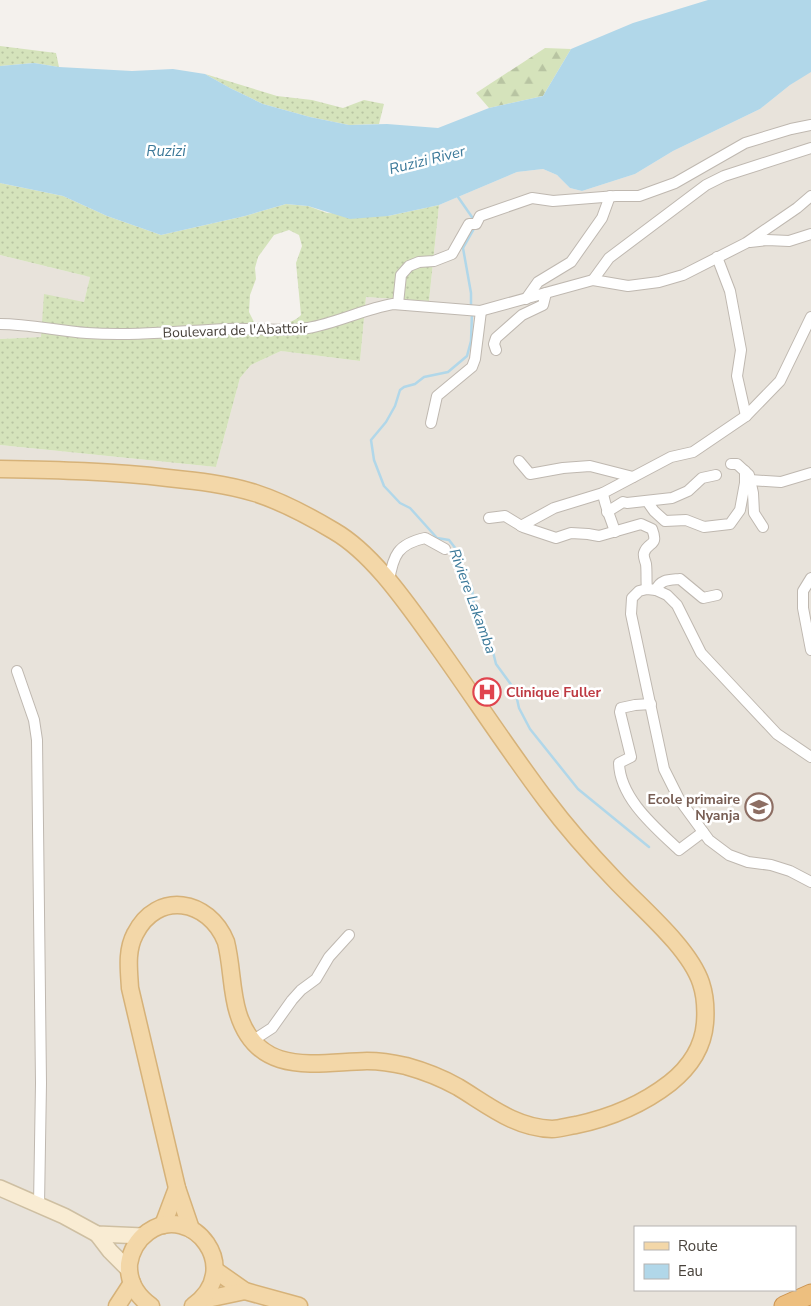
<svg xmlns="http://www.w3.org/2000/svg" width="811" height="1306" viewBox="0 0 811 1306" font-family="'Nunito Sans',sans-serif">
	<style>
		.residential { fill: #e8e3db; fill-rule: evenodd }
		.grass { fill: url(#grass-dots); fill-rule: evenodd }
		.forest { fill: url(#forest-firs) }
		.water { fill: #b1d7e9 }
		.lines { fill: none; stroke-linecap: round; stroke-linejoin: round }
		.stream { stroke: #b1d7e9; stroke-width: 2.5 }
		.street-casing { stroke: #bfb8b0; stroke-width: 12 }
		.secondary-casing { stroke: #cebfa2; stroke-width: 18 }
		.primary-casing { stroke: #d6b279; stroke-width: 19 }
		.highway-casing { stroke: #cb9350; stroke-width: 21 }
		.street { stroke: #fff; stroke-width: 10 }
		.secondary { stroke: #f9ecd3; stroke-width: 15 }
		.primary { stroke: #f3d7a8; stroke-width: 16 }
		.highway { stroke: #edbf7f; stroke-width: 19 }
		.labels { text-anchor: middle; stroke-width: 5; stroke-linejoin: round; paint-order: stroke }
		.street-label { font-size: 14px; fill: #48423b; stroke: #fff }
		.health-label { font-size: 14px; font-weight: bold; fill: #be3a42; stroke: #fff; text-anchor: start }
		.education-label { font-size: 14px; font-weight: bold; fill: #785e54; stroke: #fff; text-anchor: end }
		.water-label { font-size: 15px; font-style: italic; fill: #3b7999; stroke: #fff }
	</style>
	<defs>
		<pattern id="grass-dots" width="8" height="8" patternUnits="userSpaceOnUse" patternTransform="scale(1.25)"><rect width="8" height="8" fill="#d5e3bb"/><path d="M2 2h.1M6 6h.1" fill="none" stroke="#b8c4a2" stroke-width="1.8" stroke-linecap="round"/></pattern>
		<pattern id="forest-firs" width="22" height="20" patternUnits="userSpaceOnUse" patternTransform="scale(1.25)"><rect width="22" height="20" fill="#d5e3bb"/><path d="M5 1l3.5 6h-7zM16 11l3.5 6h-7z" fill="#b8c4a2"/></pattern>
	</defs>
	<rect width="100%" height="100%" fill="#f4f1ed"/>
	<!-- residential -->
	<g class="residential">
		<path d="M809,72h2v1234h-811v-861l216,22 24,-89 11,-13 30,-14 79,10 6,-64 63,4 10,-96 78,-33 26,-3 14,6 13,13 12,3 53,-17 38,-23 87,-42 30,-24zM635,1227h160v63h-160z"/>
		<polygon points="0,255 90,277 84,302 41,337 0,339"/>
	</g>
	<!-- grass -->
	<g class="grass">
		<polygon points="0,46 56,53 59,67 34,63 0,66"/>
		<polygon points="205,74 277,96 312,100 343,108 364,100 384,104 379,124 349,125 310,117 263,104 230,88"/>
		<path d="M0,183l63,13 44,20 54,19 84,-19 41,-12 22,2 19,7 61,3 51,-11 -10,96 -63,-4 -6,64 -79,-10 -30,14 -11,13 -24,89 -216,-22v-106l41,-2 3,-43 40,8 6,-25 -90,-22zM289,230l10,5 3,11 -6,17 5,52c-10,11 -35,12 -47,7l-5,-10 1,-17 6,-16 -1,-11 3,-11 16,-22z"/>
	</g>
	<!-- forest -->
	<polygon class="forest" points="545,48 571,49 543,96 489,108 476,93"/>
	<!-- water -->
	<polygon class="water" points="708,0 811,0 811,72 790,85 760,109 673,151 635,174 582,191 570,188 557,175 543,169 517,172 439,205 388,216 350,219 308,206 286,204 245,216 161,235 107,216 63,196 0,183 0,66 34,63 59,67 132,71 173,69 205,74 230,88 263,104 310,117 349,125 387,124 438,128 489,108 543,96 571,49 633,23"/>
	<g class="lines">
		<!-- stream -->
		<g class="stream">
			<polyline points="456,194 474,220"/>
			<polyline points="471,307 471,293 463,248 475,227"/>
			<polyline points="472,313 471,341 467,356 448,372 424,377 415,384 404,387 400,390 395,406 386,422 371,440 374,460 384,486 400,503 410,508 437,538 449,540 456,549 464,572 472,587 473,600 482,625 491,644 496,664 515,690 519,708 530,729 578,789 649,847"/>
		</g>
		<!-- street casing -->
		<g class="street-casing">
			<g id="street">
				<polyline points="750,242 767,240 789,241 811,234"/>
				<polyline points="717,257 730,291 741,350 737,376 746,416"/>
				<polyline points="593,280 609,258 706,185 724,176 811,148"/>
				<polyline points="526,299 538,282 571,262 602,218 610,196"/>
				<polyline points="398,304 401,275 409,266 419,262 434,261 452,254 469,224 476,224 480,216 532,198 553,201 616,196 639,196 675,183 745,143 791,129 811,125"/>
				<path d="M0,324c29,0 58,7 87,9 47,3 94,-2 141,-4 27,-1 54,3 80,-1 29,-5 56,-19 85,-24l87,7 113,-31 35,6 31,-4 24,-7 63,-32 51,-35 14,-12"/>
				<polyline points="496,350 494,344 496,338 522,315 543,305 546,293"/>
				<polyline points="431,423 437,396 472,367 475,359 481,311"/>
				<polyline points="519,461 530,474 563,468 590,466 633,477"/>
				<polyline points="731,464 737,464 749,475 753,493 754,513 763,527"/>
				<polyline points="750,480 781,482 811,473"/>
				<polyline points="647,501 654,511 665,521 686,520 704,527 730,524 740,510 745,483 745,471"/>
				<polyline points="607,512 623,502 627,503 672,498 688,491 702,478 716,475"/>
				<path d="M489,518l16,-2 18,11 33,11 15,-5 17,1 11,2 42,-12 11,5c7,18 -4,12 -8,24 -1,4 1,7 2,11 1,8 0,17 1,25"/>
				<polyline points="521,526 554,508 603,493"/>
				<path d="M615,532c-4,-14 -10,-25 -12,-39l68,-36 22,-5 53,-36 34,-35 31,-64"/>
				<polyline points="811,578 803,591 803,608 811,650"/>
				<path d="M389,581c4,-26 9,-37 36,-43l20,11"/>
				<path d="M656,590c4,-11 14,-10 24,-11l23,19 14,-3"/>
				<polyline points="17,671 34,720 37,740 41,1083 39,1205"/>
				<path d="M651,704l-16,1 -14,3 -1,4 11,45 -12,6c1,36 37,65 60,87l24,-18"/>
				<polyline points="811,757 777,734 701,653 677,605 667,595 656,590 647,589 639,591 632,598 631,614 664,769 679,799 709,840 729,855 748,862 771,865 790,871 811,882"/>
				<polyline points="252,1041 272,1028 292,1000 301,990 316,979 329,957 349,935"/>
			</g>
		</g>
		<!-- secondary casing -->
		<g class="secondary-casing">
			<g id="secondary">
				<polyline points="0,1188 64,1216 97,1234 143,1236"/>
				<polyline points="97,1234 110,1251 129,1270"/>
			</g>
		</g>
		<!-- primary casing -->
		<g class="primary-casing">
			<g id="primary">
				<path d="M0,469c56,1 112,2 168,9 29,3 58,6 87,15 28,9 54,23 79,38 38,22 71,70 97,106 39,54 75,110 115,163 21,28 44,54 68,79 26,28 75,68 87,104 4,12 5,27 4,40 -2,25 -15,44 -35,60 -27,21 -61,35 -94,42 -8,1 -16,4 -24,4 -37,-1 -64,-24 -94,-42 -16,-9 -34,-16 -52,-21 -13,-3 -26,-5 -39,-5 -51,1 -109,17 -129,-48 -7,-22 -6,-47 -12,-71 -17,-43 -69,-52 -91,-8 -9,17 -6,36 -5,54l47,200 14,41"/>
				<polyline points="163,1225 177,1188"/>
				<polyline points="215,1270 245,1291 299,1306"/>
				<polyline points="202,1300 245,1291"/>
				<polyline points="117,1306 132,1283"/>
				<path d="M151,1306c-14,-10 -23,-24 -22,-42 2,-13 8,-24 19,-32 44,-31 97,37 45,74"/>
			</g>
		</g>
		<!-- highway casing -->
		<g class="highway-casing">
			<polyline id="highway" points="784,1306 811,1294"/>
		</g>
		<!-- street -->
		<use href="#street" class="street"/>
		<!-- secondary -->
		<use href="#secondary" class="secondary"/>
		<!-- primary -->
		<use href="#primary" class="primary"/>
		<!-- highway -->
		<use href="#highway" class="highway"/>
	</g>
	<!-- icons -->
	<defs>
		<g id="hospital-ring" transform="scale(1.4375)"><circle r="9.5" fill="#fff" stroke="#e0444e" stroke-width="1.5"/><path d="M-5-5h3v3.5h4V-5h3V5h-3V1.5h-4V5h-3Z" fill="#e0444e"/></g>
		<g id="school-ring" transform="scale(1.4375)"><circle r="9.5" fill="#fff" stroke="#8d6e63" stroke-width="1.5"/><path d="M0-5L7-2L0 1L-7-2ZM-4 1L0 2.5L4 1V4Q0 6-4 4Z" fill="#8d6e63"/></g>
	</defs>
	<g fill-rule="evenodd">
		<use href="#hospital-ring" x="487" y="692"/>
		<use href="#school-ring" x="759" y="807"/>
	</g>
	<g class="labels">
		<!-- street labels -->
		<g class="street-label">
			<text transform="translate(235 330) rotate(-2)" y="5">Boulevard de l'Abattoir</text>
		</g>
		<!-- health labels -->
		<g class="health-label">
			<text x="506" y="697">Clinique Fuller</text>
		</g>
		<!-- education labels -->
		<g class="education-label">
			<text x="740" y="804">Ecole primaire<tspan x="740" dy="16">Nyanja</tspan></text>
		</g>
		<!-- water labels -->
		<g class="water-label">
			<text x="166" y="156">Ruzizi</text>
			<text transform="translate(427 160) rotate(-14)" y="5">Ruzizi River</text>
			<text transform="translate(473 601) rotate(70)" y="5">Riviere Lakamba</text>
		</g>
	</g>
	<!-- legend -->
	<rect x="634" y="1226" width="162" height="65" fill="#ffffff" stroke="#b6b3b1"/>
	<rect x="644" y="1242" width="25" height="8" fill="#f3d7a8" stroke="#b6b3b1"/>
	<text x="678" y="1251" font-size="15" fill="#48423b">Route</text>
	<rect x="644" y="1264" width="25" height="15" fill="#b1d7e9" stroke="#b6b3b1"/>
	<text x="678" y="1276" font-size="15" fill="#48423b">Eau</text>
</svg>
